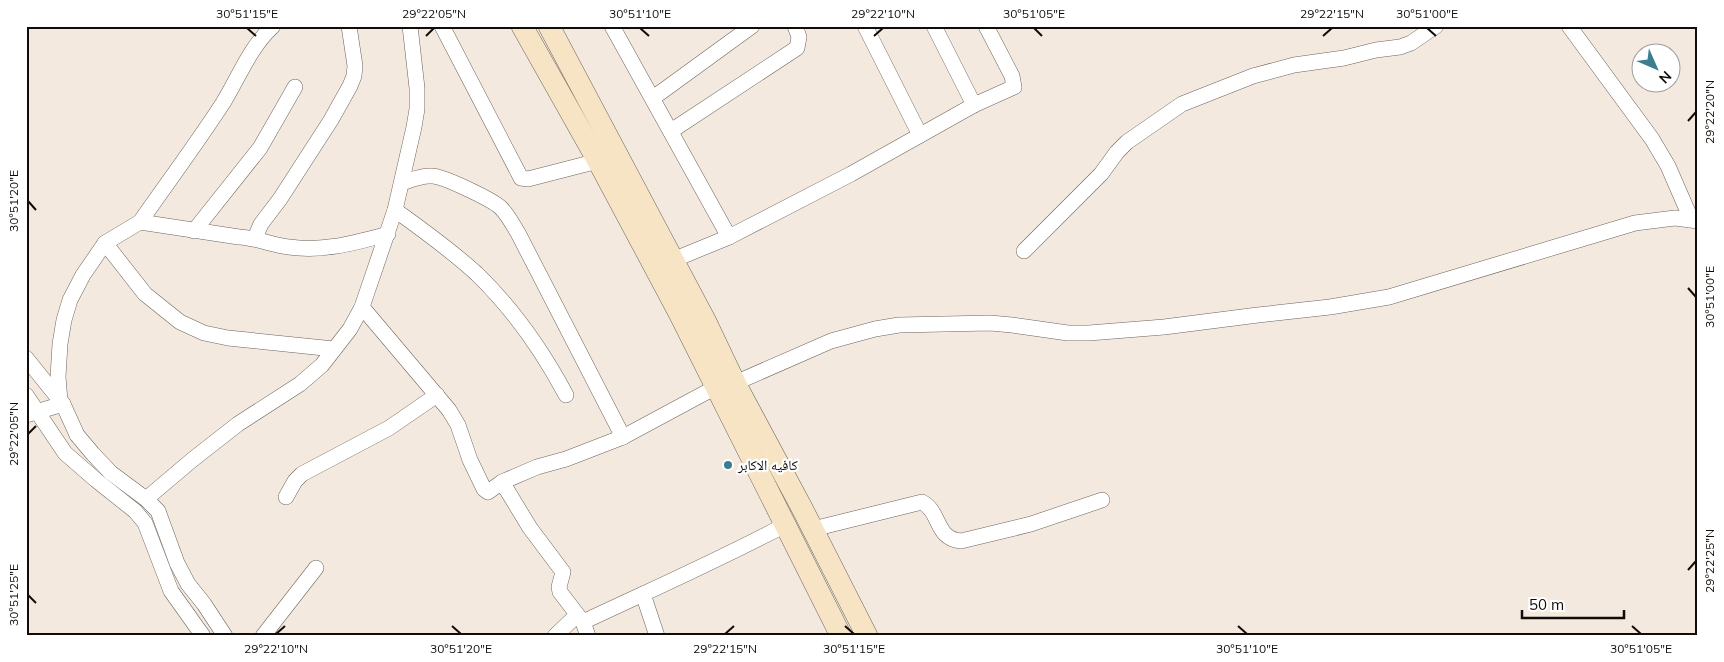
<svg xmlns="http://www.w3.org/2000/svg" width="1724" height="662" viewBox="0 0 1724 662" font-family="Mulish,'Noto Naskh Arabic',sans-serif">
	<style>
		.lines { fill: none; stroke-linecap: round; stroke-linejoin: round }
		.street-casing { stroke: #6d645c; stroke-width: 16 }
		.secondary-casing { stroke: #6d645c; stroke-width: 22 }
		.street { stroke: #fff; stroke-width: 15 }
		.secondary { stroke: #f6e4c4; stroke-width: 21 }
		.ticks { fill: none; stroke: #100c09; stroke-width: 2 }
		.poi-dot { fill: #3d7d90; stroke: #fff; stroke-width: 2 }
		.labels { text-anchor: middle; stroke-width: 4.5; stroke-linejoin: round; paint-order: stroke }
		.poi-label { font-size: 14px; fill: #100c09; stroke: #fff; text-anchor: start }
		.neatline { fill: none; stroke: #100c09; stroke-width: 2 }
		.ticks-label { font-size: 12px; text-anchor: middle; fill: #100c09 }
	</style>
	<rect width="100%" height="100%" fill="#f3e9df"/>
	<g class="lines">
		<!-- street casing -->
		<g class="street-casing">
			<g id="street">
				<polyline points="442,26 521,178 528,179 598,161"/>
				<polyline points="612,26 729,237"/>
				<polyline points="865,26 920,135"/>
				<polyline points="934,26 974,105"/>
				<polyline points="1569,26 1652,139 1668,166 1691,219"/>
				<polyline points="653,98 752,26"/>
				<polyline points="671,131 797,48 799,37 795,26"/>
				<path d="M402,183c9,-3 19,-8 30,-7 11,0 61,24 69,32 7,7 12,17 17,25l105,204"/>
				<path d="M395,210c28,20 57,41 82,64 36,35 65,76 89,121"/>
				<path d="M140,222c28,-40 57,-79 83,-119 16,-26 27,-56 50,-77"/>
				<polyline points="194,231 260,148 295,87"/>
				<polyline points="255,238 261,224 280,199 331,120 350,86 354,76 355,66 349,26"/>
				<polyline points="105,243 145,294 180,322 204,333 228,338 334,349"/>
				<polyline points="1024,251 1101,174 1117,152 1127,142 1182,104 1253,76 1294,65 1344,58 1376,50 1400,47 1411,43 1436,26"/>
				<polyline points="673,260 729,237 851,174 974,105 1014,87 1012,76 986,26"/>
				<polyline points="362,307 449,410 458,425 470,460 484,489 488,492 502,482"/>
				<polyline points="26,358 63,404 77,435 93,454 111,473 146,499 158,511 177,563 188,584 204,604 225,636"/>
				<polyline points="26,395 65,453 96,480 135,511 145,523 171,591 203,636"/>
				<path d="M60,401l-2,-24 2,-33 4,-24 6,-20 13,-25 22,-32 35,-21 99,15c19,1 32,8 50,10 34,5 65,-4 99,-13"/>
				<polyline points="26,415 63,404"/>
				<polyline points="286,497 295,481 302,474 389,428 437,395"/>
				<polyline points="146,499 192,460 238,424 300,384 322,365 350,329 362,307 395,210 414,127 417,109 417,88 410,26"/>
				<path d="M813,529l109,-27c19,10 13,37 39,39l70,-17 71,-24"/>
				<polyline points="643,594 657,636"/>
				<path d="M583,622c68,-32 136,-62 202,-97"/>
				<polyline points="263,636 316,568"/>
				<polyline points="555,636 577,615"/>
				<polyline points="588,636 583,622 560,592 559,587 563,572 530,528 502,482 537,467 566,459 623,437 716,387 735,383 831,341 875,329 899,325 990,323 1012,325 1068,333 1089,333 1164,327 1258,315 1330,307 1389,297 1635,223 1675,218 1698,221"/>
			</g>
		</g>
		<!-- secondary casing -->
		<g class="secondary-casing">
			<g id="secondary">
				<polyline points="522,26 598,161 679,313 841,636"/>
				<polyline points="549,26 706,322 735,383 803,510 867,636"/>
			</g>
		</g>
		<!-- street -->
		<use href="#street" class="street"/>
		<!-- secondary -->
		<use href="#secondary" class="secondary"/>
	</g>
	<!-- ticks -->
	<path class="ticks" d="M247,28l9,8M640,28l9,8M1034,28l8,8M1427,28l9,8M426,36l8,-8M874,36l9,-8M1323,36l9,-8M1688,121l8,-9M28,201l8,9M1688,288l8,9M28,434l8,-8M1688,570l8,-9M28,595l8,8M452,626l9,8M845,626l9,8M1238,626l9,8M1632,626l9,8M276,634l9,-8M725,634l9,-8"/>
	<!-- markers -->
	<circle class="poi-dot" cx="728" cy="465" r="5"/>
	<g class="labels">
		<!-- poi labels -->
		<g class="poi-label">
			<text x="738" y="470">كافيه الاكابر</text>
		</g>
	</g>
	<!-- border -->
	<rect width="1724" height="662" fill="none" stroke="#ffffff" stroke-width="55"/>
	<!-- north arrow -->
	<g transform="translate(1656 68) rotate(135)"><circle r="24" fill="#ffffff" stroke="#9f9e9d"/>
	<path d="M0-4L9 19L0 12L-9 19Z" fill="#3d7d90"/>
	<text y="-8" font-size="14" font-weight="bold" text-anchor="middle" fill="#100c09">N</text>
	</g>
	<!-- scale -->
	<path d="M1522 610v8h102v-8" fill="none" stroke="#100c09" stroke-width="2.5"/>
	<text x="1529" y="610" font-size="15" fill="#100c09" stroke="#ffffff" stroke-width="4" paint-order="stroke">50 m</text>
	<rect x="28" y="28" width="1668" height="606" class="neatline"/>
	<g class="ticks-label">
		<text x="247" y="18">30°51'15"E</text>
		<text x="434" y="18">29°22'05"N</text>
		<text x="640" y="18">30°51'10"E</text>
		<text x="883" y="18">29°22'10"N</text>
		<text x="1034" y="18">30°51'05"E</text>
		<text x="1332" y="18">29°22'15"N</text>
		<text x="1427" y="18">30°51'00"E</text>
		<text transform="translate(1710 112) rotate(-90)" y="4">29°22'20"N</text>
		<text transform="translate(14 201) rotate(-90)" y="4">30°51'20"E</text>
		<text transform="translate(1710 297) rotate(-90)" y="4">30°51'00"E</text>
		<text transform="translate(14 434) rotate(-90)" y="4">29°22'05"N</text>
		<text transform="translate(1710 561) rotate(-90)" y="4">29°22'25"N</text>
		<text transform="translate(14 595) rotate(-90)" y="4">30°51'25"E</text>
		<text x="276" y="653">29°22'10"N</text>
		<text x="461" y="653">30°51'20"E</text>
		<text x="725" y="653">29°22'15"N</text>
		<text x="854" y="653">30°51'15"E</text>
		<text x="1247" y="653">30°51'10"E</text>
		<text x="1641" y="653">30°51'05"E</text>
	</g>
</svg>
